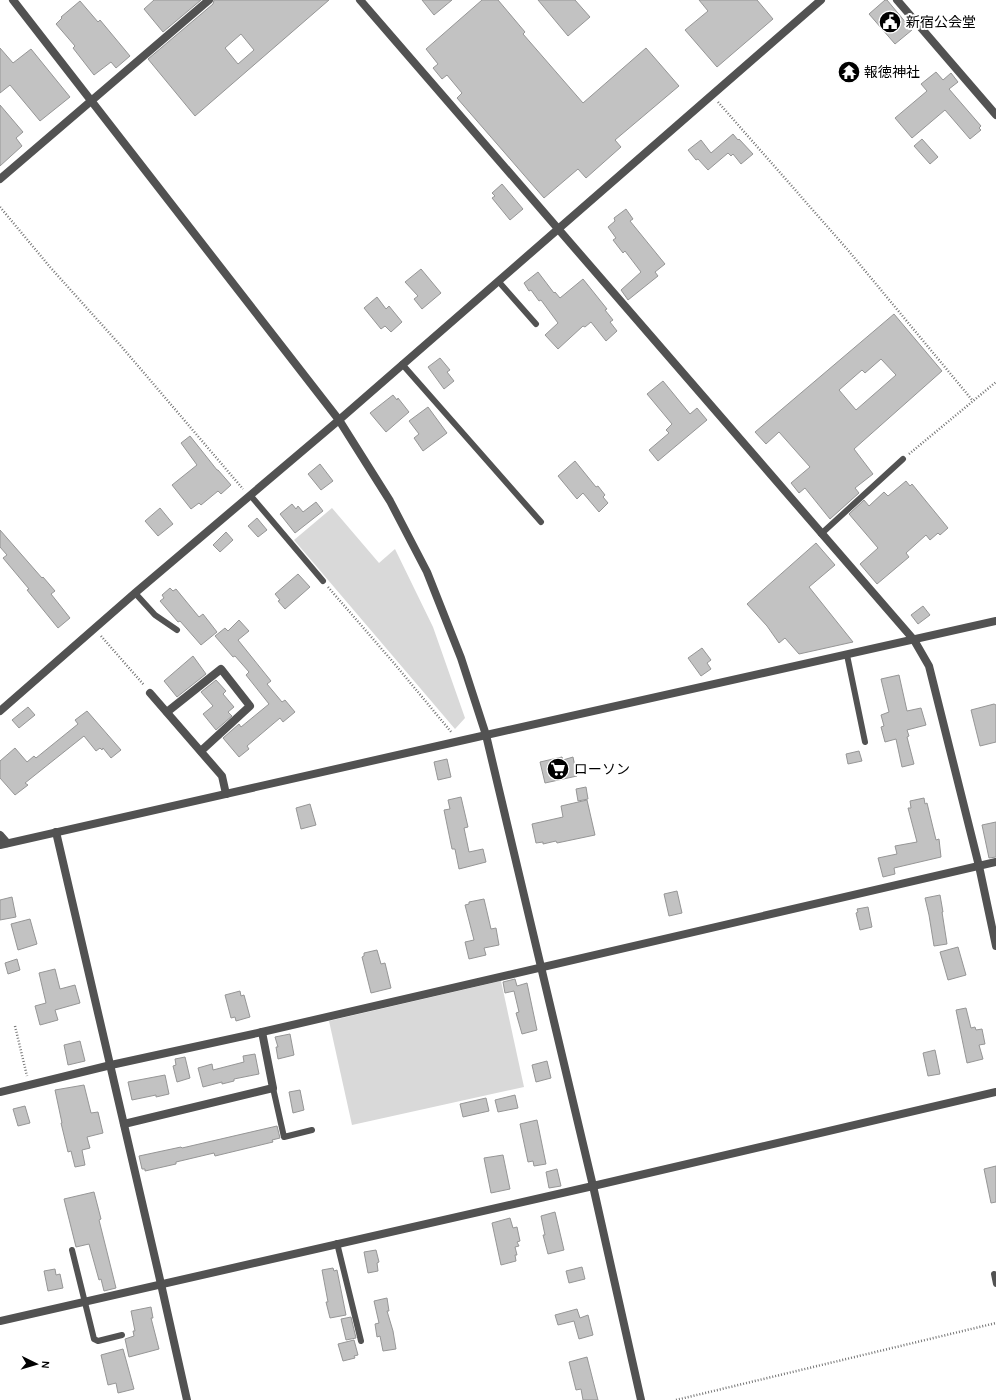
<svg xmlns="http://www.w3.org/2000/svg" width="996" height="1400" viewBox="0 0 996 1400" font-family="Karla,'Noto Sans JP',sans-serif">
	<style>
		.green { fill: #d9d9d9 }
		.building { fill: #c2c2c2; stroke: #969696; fill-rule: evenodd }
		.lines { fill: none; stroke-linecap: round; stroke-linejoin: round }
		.path { stroke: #747474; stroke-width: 2.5; stroke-dasharray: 1 2; stroke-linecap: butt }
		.service { stroke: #525252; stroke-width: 6 }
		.minor { stroke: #525252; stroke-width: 8 }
		.tertiary { stroke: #525252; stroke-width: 8 }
		.labels { text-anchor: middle; stroke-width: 4; stroke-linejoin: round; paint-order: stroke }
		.poi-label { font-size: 14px; fill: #000; stroke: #fff; text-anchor: start }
	</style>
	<rect width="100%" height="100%" fill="#fff"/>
	<!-- green -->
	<g class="green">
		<polygon points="332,508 379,563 395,549 433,627 465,718 455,729 294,540"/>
		<polygon points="501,981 524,1087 352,1125 329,1021"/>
	</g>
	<!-- building -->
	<g class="building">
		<polygon points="154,0 201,0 163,32 144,9"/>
		<path d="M214,0h115l-134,116 -47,-57 65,-55zM241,34l13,16 -16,14 -13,-16z"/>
		<polygon points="422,0 452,0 434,15"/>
		<polygon points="482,0 498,0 525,32 523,34 583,103 646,48 679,86 615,140 621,147 586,178 578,169 544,198 457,98 462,93 447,75 442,79 433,68 438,64 426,49"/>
		<polygon points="538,0 575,0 590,17 568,36"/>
		<polygon points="699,0 757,0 773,19 717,67 685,30 708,11"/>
		<polygon points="885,0 887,0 912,30 895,44 869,14"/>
		<polygon points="80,1 98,22 100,20 130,56 116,68 111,62 94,75 73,48 75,46 56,24 62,18 61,17"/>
		<polygon points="0,48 13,63 31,49 70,97 40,121 10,85 0,93"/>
		<polygon points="936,72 943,80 951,73 958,82 949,89 981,126 979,128 981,130 970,139 945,110 912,138 895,118 927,91 921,84"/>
		<polygon points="0,105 23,132 16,138 22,146 0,166"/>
		<polygon points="733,134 738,140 739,139 753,154 741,164 733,154 731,156 728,153 708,170 698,159 696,160 688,150 701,140 711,153"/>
		<polygon points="922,139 938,157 930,164 914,146"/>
		<polygon points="502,184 523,209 510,220 492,198 495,196 492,193"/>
		<polygon points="626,209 633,219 630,221 665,264 655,272 658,276 628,300 621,290 641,272 625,251 623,253 613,240 616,238 608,227 615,221 614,218"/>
		<polygon points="421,269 441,293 422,309 414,299 418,296 405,282"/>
		<polygon points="538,272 554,293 555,292 560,298 583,279 607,309 605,310 613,320 610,322 617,331 606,341 591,322 585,327 583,326 558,349 545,335 558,323 541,300 539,301 531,290 529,291 524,283"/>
		<polygon points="377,297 386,309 389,306 402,322 391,332 385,326 381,329 364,308"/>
		<path d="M894,314l48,57 -88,78 19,25 -18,14 4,5 -29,26 -25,-31 -6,5 -8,-10 19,-16 -31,-35 -13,12 -11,-12zM881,359l15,16 -40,35 -17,-20 23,-20 3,3z"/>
		<polygon points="440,358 450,370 447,372 454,381 444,389 428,367"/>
		<polygon points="663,381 690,414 697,408 707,420 658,461 649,450 669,433 666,430 672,424 647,394"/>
		<polygon points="393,395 397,400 398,398 409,412 386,432 370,413"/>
		<polygon points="428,407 447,433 423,451 414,438 419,434 409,421"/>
		<polygon points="190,436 217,470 218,470 231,485 221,494 218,491 201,505 199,503 191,509 172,485 197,465 181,443"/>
		<polygon points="575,461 596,487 598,486 605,495 603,497 608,503 599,512 583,493 577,499 558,476"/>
		<polygon points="320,464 333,481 321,490 308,474"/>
		<polygon points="906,481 910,486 912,484 948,528 940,535 938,533 930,540 926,535 906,553 909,557 877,584 860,564 878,548 849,514 864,500 869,506 884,492 888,496"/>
		<polygon points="316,502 323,511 295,533 280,514 292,504 296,509 298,506 303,512"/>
		<polygon points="160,508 173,524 158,536 145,521"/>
		<polygon points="257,518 267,530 258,537 248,526"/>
		<polygon points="0,530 42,578 43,577 55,591 51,594 70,618 58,628 27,590 29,589 3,558 7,555 0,547"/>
		<polygon points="226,532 233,540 220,552 213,545"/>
		<polygon points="816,543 835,565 809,587 853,642 799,654 785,638 779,643 767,626 747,604"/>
		<polygon points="298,574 310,587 285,609 278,601 280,600 275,594"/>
		<polygon points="170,588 173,591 176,589 199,617 203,614 217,632 201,645 180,621 178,622 160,601 164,598 162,595"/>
		<polygon points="923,606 930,615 918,624 911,615"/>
		<polygon points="239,620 249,631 238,640 271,681 267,684 282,702 285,700 295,712 283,722 280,718 247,746 249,749 239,757 223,738 239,724 241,727 269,704 246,675 249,672 235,656 233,657 215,636 225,628 228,631"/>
		<polygon points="702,648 711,660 707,663 711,669 701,676 688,658"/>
		<polygon points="193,656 206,674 177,697 164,681"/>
		<polygon points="899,675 907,711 921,708 926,725 907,730 909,736 907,737 914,764 902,767 896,739 885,742 881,727 884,726 881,715 889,712 881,679"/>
		<polygon points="216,680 226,691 223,694 234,707 228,712 232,716 216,730 203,714 213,706 201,692"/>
		<polygon points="994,704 996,705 996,742 980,746 971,710"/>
		<polygon points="28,707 35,715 19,728 12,720"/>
		<polygon points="87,711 121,750 111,758 103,748 102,750 100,748 96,751 84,736 25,783 28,785 15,795 0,778 0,761 15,748 27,762 34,756 36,758 78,724 75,720"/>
		<polygon points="859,751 862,761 848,764 846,754"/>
		<polygon points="562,757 563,760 573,757 577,776 545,783 540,762"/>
		<polygon points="447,759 451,777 438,780 434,762"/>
		<polygon points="586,787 588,799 578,801 576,789"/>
		<polygon points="461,797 468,827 464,828 469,852 483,849 486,862 459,869 455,849 452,849 444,810 450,809 448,800"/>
		<polygon points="924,798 925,804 927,803 936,840 939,839 941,857 894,868 895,874 883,877 878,858 897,854 895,846 917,842 908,808 911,808 910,801"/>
		<polygon points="587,800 595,835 557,843 556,841 543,844 543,842 536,843 532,824 563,817 561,806"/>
		<polygon points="310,804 316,825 301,829 296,808"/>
		<polygon points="996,822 996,857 989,858 982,825"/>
		<polygon points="677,891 682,913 669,916 664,894"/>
		<polygon points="940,895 943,912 942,912 947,944 934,946 929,915 925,898"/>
		<polygon points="12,897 16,917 0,920 0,900"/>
		<polygon points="484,899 491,929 496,928 499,945 484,948 486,955 469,959 465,942 474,940 465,905 469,904 469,902"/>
		<polygon points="868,907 872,927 860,930 856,913 858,912 857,909"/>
		<polygon points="30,919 37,944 18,950 11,924"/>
		<polygon points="958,947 966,975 948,980 940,952"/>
		<polygon points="377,950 381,964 385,963 391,988 371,993 362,957 364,956 364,953"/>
		<polygon points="17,959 20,970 8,974 5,963"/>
		<polygon points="55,969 60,989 75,985 80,1003 55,1010 58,1020 40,1025 35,1006 46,1003 39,973"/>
		<polygon points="515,979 517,986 527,983 537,1030 522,1034 516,1013 519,1012 514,991 505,993 503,982"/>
		<polygon points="240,991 241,996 244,995 250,1017 236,1021 235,1017 231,1018 225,995"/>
		<polygon points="966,1008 971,1028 975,1027 976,1030 982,1029 985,1044 979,1045 983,1059 967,1063 956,1010"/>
		<polygon points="290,1034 294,1055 278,1059 276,1047 278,1047 275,1037"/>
		<polygon points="80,1041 85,1061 68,1065 64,1045"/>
		<polygon points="935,1050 940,1074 928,1076 923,1053"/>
		<polygon points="255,1054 259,1074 234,1079 234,1081 222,1084 222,1082 203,1087 198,1068 212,1064 213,1070 244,1062 243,1056"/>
		<polygon points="185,1057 190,1078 177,1082 173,1066 176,1065 175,1059"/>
		<polygon points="547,1061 551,1078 536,1082 532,1065"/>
		<polygon points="165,1075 169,1094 156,1097 156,1095 132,1100 128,1082"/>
		<polygon points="84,1085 91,1113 98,1112 103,1133 87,1137 90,1148 82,1150 85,1165 75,1167 71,1151 68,1152 61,1123 62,1123 55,1090"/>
		<polygon points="300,1090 304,1110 293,1113 289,1092"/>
		<polygon points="515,1095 518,1108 498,1112 495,1100"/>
		<polygon points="486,1098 489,1111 463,1117 460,1104"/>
		<polygon points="25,1106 30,1123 18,1126 13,1109"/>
		<polygon points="537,1120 546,1164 534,1166 533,1161 528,1162 520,1124"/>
		<polygon points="277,1126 280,1138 272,1140 273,1142 215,1156 214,1153 176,1162 176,1164 145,1171 145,1169 142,1169 139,1156 181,1147 182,1148"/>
		<polygon points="503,1155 510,1189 491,1193 484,1158"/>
		<polygon points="996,1166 996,1202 991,1203 984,1169"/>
		<polygon points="557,1169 561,1186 549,1188 546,1172"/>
		<polygon points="94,1192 101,1219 99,1220 116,1288 104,1291 101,1279 99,1280 89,1244 76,1247 64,1199"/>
		<polygon points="555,1212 564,1250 548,1254 543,1235 545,1235 541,1216"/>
		<polygon points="510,1218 513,1228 517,1227 520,1241 517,1242 519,1246 515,1247 517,1255 515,1255 516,1261 501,1265 492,1223"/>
		<polygon points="376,1250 379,1262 377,1263 378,1271 368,1273 364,1252"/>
		<polygon points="582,1267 585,1279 569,1283 566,1271"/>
		<polygon points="333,1268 334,1271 337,1270 346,1315 330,1318 326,1302 328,1302 322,1270"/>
		<polygon points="55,1269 56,1275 60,1274 63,1288 48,1291 44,1271"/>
		<polygon points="387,1298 389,1311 387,1311 393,1331 396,1349 383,1351 380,1336 377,1337 375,1324 379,1323 374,1301"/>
		<polygon points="151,1307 153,1318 151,1318 159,1349 129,1357 125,1339 134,1336 133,1331 135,1331 131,1311"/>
		<polygon points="577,1309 580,1318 588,1315 593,1335 579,1339 574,1321 558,1325 555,1315"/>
		<polygon points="351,1317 356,1338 346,1340 341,1319"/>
		<polygon points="354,1340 358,1355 354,1356 355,1358 343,1361 338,1344"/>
		<polygon points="123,1349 134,1389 118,1393 116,1383 108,1385 101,1355"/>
		<polygon points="587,1357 598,1400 583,1400 581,1389 576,1390 569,1362"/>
	</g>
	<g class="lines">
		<!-- path -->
		<g class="path">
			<polyline points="718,102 847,249 973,401"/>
			<polyline points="0,207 50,267 121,346 243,489"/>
			<polyline points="909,454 996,382"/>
			<polyline points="328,587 393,662 452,733"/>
			<polyline points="101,636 144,685"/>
			<polyline points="15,1026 27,1076"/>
			<polyline points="676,1400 996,1323"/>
		</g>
		<!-- service -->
		<g class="service">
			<polyline points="499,282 536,324"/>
			<polyline points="402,364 541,522"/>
			<polyline points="251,496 323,581"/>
			<polyline points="821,534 903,459"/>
			<polyline points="135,593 155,615 177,630"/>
			<polyline points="847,655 865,742"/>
			<polyline points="273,1088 284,1137 312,1130"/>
			<polyline points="337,1243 361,1341"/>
			<polyline points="72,1250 94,1339 98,1341 122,1335"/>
			<polyline points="994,1274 996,1284"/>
		</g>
		<!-- minor -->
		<g class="minor">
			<polyline points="897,0 996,115"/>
			<polyline points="0,179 209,0"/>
			<polyline points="914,640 929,666 979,866 996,946"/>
			<polyline points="150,693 222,776 226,794"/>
			<polyline points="0,711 135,593 339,420 821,0"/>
			<polyline points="167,712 221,669 250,706 201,751"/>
			<polyline points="56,832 161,1284 187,1400"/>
			<polyline points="0,1092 111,1065 262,1032 996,862"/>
			<polyline points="124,1124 273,1088 262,1032"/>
			<polyline points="0,1321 593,1186 996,1092"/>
		</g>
		<!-- tertiary -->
		<g class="tertiary">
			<polyline points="13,0 339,420 390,501 427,572 461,658 486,735 593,1186 641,1400"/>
			<polyline points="360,0 914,640"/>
			<polyline points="0,835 7,843"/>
			<polyline points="0,845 464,740 996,621"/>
		</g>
	</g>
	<!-- icons -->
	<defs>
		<g id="civic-disc" transform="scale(1.15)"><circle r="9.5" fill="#000" stroke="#fff"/><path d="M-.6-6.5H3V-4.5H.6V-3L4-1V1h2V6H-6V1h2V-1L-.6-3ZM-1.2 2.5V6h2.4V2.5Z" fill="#fff"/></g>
		<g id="temple-disc" transform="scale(1.15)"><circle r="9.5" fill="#000" stroke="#fff"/><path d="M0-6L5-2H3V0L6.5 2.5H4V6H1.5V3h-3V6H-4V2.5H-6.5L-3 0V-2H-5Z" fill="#fff"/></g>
		<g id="supermarket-disc" transform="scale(1.15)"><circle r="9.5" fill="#000" stroke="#fff"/><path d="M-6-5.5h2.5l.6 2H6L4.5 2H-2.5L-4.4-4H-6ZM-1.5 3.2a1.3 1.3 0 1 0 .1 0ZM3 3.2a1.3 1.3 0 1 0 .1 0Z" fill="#fff"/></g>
	</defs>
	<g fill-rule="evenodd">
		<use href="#civic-disc" x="890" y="22"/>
		<use href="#temple-disc" x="849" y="72"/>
		<use href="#supermarket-disc" x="558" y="769"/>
	</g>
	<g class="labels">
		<!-- poi labels -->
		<g class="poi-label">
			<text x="906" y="27">新宿公会堂</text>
			<text x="864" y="77">報徳神社</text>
			<text x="574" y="774">ローソン</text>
		</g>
	</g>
	<!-- north arrow -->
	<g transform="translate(36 1364) rotate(95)" stroke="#ffffff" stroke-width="3" paint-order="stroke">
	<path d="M0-3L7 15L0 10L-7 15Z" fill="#000000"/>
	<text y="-6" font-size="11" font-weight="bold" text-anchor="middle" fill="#000000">N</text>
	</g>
</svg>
